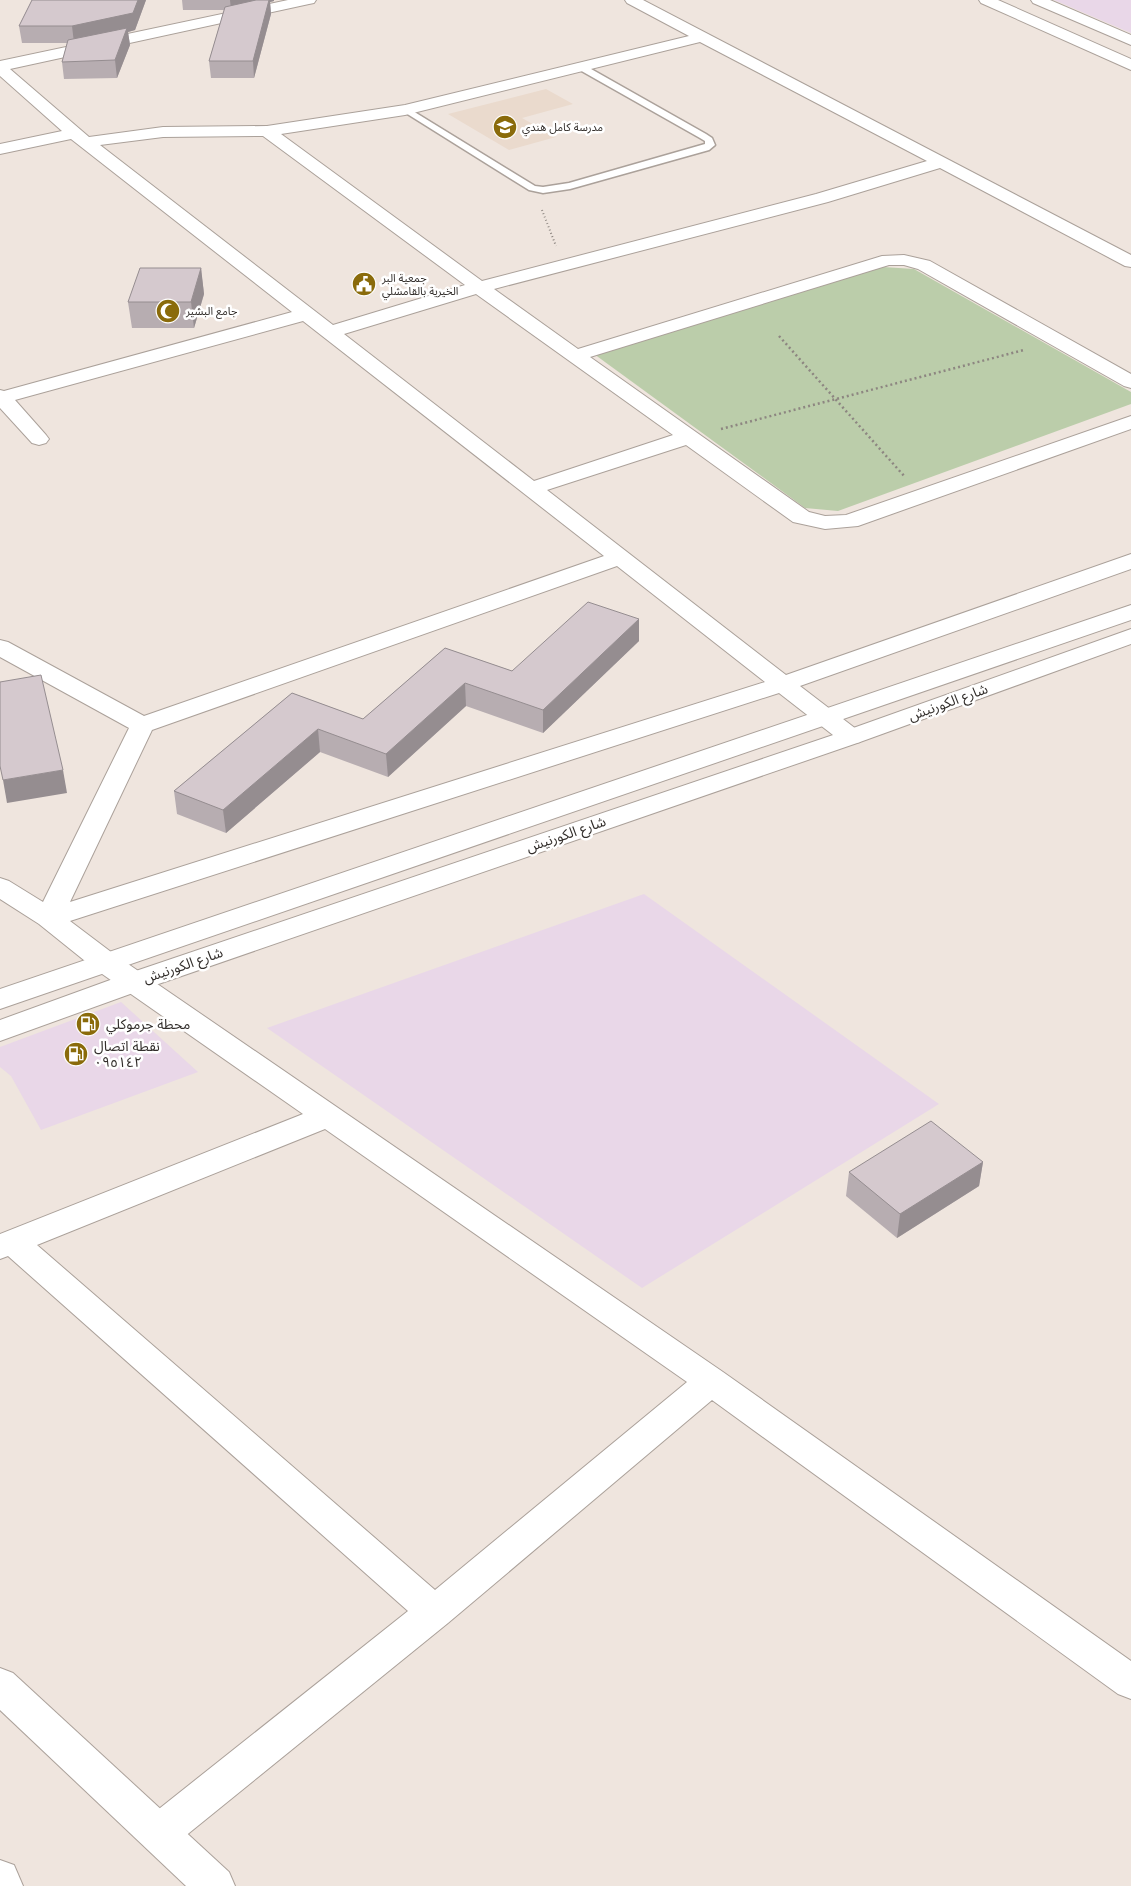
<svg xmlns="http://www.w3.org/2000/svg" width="1131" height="1886" viewBox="0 0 1131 1886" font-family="Quicksand,'Noto Sans Arabic',sans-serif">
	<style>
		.commercial { fill: #e9d7e8 }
		.built { fill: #eadacd }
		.green { fill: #bbcdaa }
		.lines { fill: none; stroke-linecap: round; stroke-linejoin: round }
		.lane-casing { stroke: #aba19a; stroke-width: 3 }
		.street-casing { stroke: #aba19a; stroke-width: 2 }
		.secondary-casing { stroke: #aba19a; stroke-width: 2 }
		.path-far1 { stroke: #8d8681; stroke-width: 2; stroke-dasharray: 1 2.5; stroke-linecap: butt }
		.path { stroke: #8d8681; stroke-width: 2.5; stroke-dasharray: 2 3; stroke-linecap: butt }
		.lane { fill: #fff; fill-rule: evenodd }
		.street { fill: #fff; fill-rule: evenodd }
		.secondary { fill: #fff; fill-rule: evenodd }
		.wall { fill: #b7adb1 }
		.shaded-wall { fill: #958d90 }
		.building { fill: #d5c9ce; stroke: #958d90 }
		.labels { text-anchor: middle; stroke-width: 5; stroke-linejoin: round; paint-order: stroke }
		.far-poi-label { font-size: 11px; fill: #322e2b; stroke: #fff; text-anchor: start }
		.street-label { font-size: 14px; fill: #322e2b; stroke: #fff }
		.poi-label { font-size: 14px; fill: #322e2b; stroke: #fff; text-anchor: start }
	</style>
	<rect width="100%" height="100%" fill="#efe5de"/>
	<!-- commercial -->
	<g class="commercial">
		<polygon points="1054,0 1131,0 1131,33"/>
		<polygon points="644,894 939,1104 642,1288 267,1028"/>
		<polygon points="121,1002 198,1072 41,1130 11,1076 0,1067 0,1047"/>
	</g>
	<!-- built -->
	<polygon class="built" points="546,89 573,104 522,118 556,137 509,150 448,114"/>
	<!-- green -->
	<polygon class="green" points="883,267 914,269 1131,392 1131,404 838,511 805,508 594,354"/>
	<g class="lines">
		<!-- lane casing -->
		<g class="lane-casing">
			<polygon id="lane" points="578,65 584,65 706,134 712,138 715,145 709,150 570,189 543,193 529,190 401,110 408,108 535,186 543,187 569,183 705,144 705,141 700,138 578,69"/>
		</g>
		<!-- street casing -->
		<g class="street-casing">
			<g id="street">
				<path d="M288,0h28l-2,3 -5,1 -299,65 79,68 74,-10 104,-1 138,-21 284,-69 -62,-33 -2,-3h18l488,255v12l-6,-1 -185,-98 -112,34 -334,87 84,60 304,-93 22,-1 26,6 201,113v14l-7,-2 -206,-117 -14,-4h-15l-299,92 219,155 16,4 21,-1 285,-99v13l-273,97 -33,3 -32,-7 -107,-77 -139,45 239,185 345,-121v15l-331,117 60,46 3,5 -3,5 -9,2 -9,-2 -63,-49 -709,228 45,34 608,417 408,289v38l-13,-5 -406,-294 -264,223 -275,223 -14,6 -14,-6 -6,-13 6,-13 263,-209 -400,-355 -8,3v-25l303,-120 -208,-145 -56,-45 -39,-25v-21l9,3 34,21 86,-174 -129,-71v-17l8,2 136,74 460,-160 -301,-235 -288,79 31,35 3,4 -3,4 -7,2 -7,-2 -32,-35v-18l4,1 288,-79 -221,-173 -71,15v-10l62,-13 -62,-55v-15zM700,42l227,119 -111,33 -334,87 -201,-147 124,-19zM263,136l202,149 -132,40 -233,-180 63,-8zM476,294l197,141 -139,46 -190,-147zM617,566l148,116 -695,220 82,-172zM325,1129l362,253 -252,208 -398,-345z"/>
				<polygon points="0,1860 14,1865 23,1886 0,1886"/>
			</g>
		</g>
		<!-- secondary casing -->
		<g class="secondary-casing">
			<g id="secondary">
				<polygon points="979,0 998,0 1131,59 1131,70 981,3"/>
				<polygon points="1031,0 1050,0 1131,35 1131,45 1033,3"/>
				<polygon points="1131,605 1131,620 0,1009 0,989"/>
				<polygon points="1131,629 1131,644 860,742 144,989 0,1041 0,1020 124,975 842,732"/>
				<polygon points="0,1668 13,1673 229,1872 235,1886 186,1886 0,1710"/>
			</g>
		</g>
		<!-- path-far1 -->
		<polyline class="path-far1" points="542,210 556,246"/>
		<!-- path -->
		<g class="path">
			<polyline points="779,336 905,477"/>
			<polyline points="721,429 1024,350"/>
		</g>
		<!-- lane -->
		<use href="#lane" class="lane"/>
		<!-- street -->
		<use href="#street" class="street"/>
		<!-- secondary -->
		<use href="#secondary" class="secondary"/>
	</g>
	<!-- wall -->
	<g class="wall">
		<polygon points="32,0 146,0 135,30 128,32 130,45 117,78 64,79 62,62 67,43 22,43 19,26"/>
		<polygon points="182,0 274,0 274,1 270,2 271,14 254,78 211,78 209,61 224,10 183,10"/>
		<polygon points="201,268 204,294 194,328 132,328 128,302"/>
		<polygon points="639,619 639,641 543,733 466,706 388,777 320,752 226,833 177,814 174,791 292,693 363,719 445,648 512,671"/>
		<polygon points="983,1162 979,1186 897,1238 846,1196 849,1172"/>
	</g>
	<!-- shaded-wall -->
	<g class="shaded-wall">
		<polygon points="138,0 146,0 135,30 128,32 130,45 117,78 115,60 74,43 72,26"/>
		<polygon points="230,0 274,0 274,1 270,2 271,14 254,78 253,61 231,10"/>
		<polygon points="201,268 204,294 194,328 191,302"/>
		<polygon points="639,619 639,641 543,733 543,710"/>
		<polygon points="465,683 466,706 388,777 386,754"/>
		<polygon points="318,729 320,752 226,833 223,810"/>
		<polygon points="63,770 67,793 7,803 3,780"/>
		<polygon points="983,1162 979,1186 897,1238 900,1214"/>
	</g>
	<!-- building -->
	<g class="building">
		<polygon points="32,0 138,0 133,13 72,26 19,26"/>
		<polygon points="256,0 269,0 253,61 209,61 225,7"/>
		<polygon points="127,28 115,60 62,62 68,40"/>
		<polygon points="140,268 201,268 191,302 128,302"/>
		<polygon points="588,602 639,619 543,710 465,683 386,754 318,729 223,810 174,791 292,693 363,719 445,648 512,671"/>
		<polygon points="41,675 63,770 3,780 0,766 0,682"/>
		<polygon points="931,1121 983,1162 900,1214 849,1172"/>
	</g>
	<!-- icons -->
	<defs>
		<g id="school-disc" transform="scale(1.25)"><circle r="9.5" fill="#8a6b0b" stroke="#fff"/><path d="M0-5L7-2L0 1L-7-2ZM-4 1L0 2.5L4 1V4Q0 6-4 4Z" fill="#fff"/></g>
		<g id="civic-disc" transform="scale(1.25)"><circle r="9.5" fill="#8a6b0b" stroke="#fff"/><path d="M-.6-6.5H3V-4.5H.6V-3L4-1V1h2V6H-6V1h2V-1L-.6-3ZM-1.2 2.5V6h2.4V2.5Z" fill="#fff"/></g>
		<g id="mosque-disc" transform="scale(1.25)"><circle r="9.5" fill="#8a6b0b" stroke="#fff"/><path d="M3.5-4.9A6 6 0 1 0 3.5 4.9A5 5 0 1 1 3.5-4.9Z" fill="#fff"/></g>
		<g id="fuel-disc" transform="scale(1.25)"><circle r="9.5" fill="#8a6b0b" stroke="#fff"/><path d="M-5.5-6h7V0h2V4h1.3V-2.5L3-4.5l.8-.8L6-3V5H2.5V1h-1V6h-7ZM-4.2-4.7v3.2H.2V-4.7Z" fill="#fff"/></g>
	</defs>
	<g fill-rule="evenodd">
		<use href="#school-disc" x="505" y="127"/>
		<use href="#civic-disc" x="364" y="284"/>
		<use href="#mosque-disc" x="168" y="311"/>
		<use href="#fuel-disc" x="88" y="1024"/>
		<use href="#fuel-disc" x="76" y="1054"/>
	</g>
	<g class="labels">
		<!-- far-poi labels -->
		<g class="far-poi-label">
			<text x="522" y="131">مدرسة كامل هندي</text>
			<text x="382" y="282">جمعية البر<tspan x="382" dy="13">الخيرية بالقامشلي</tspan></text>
			<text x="186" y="315">جامع البشير</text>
		</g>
		<!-- street labels -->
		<g class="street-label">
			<text transform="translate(948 702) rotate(-20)" y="5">شارع الكورنيش</text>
			<text transform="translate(566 834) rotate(-19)" y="5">شارع الكورنيش</text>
			<text transform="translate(183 965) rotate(-19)" y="5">شارع الكورنيش</text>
		</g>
		<!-- poi labels -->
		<g class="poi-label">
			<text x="106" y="1029">محطة جرموكلي</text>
			<text x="94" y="1051">نقطة اتصال<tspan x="94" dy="16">٠٩٥١٤٢</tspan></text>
		</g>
	</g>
</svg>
